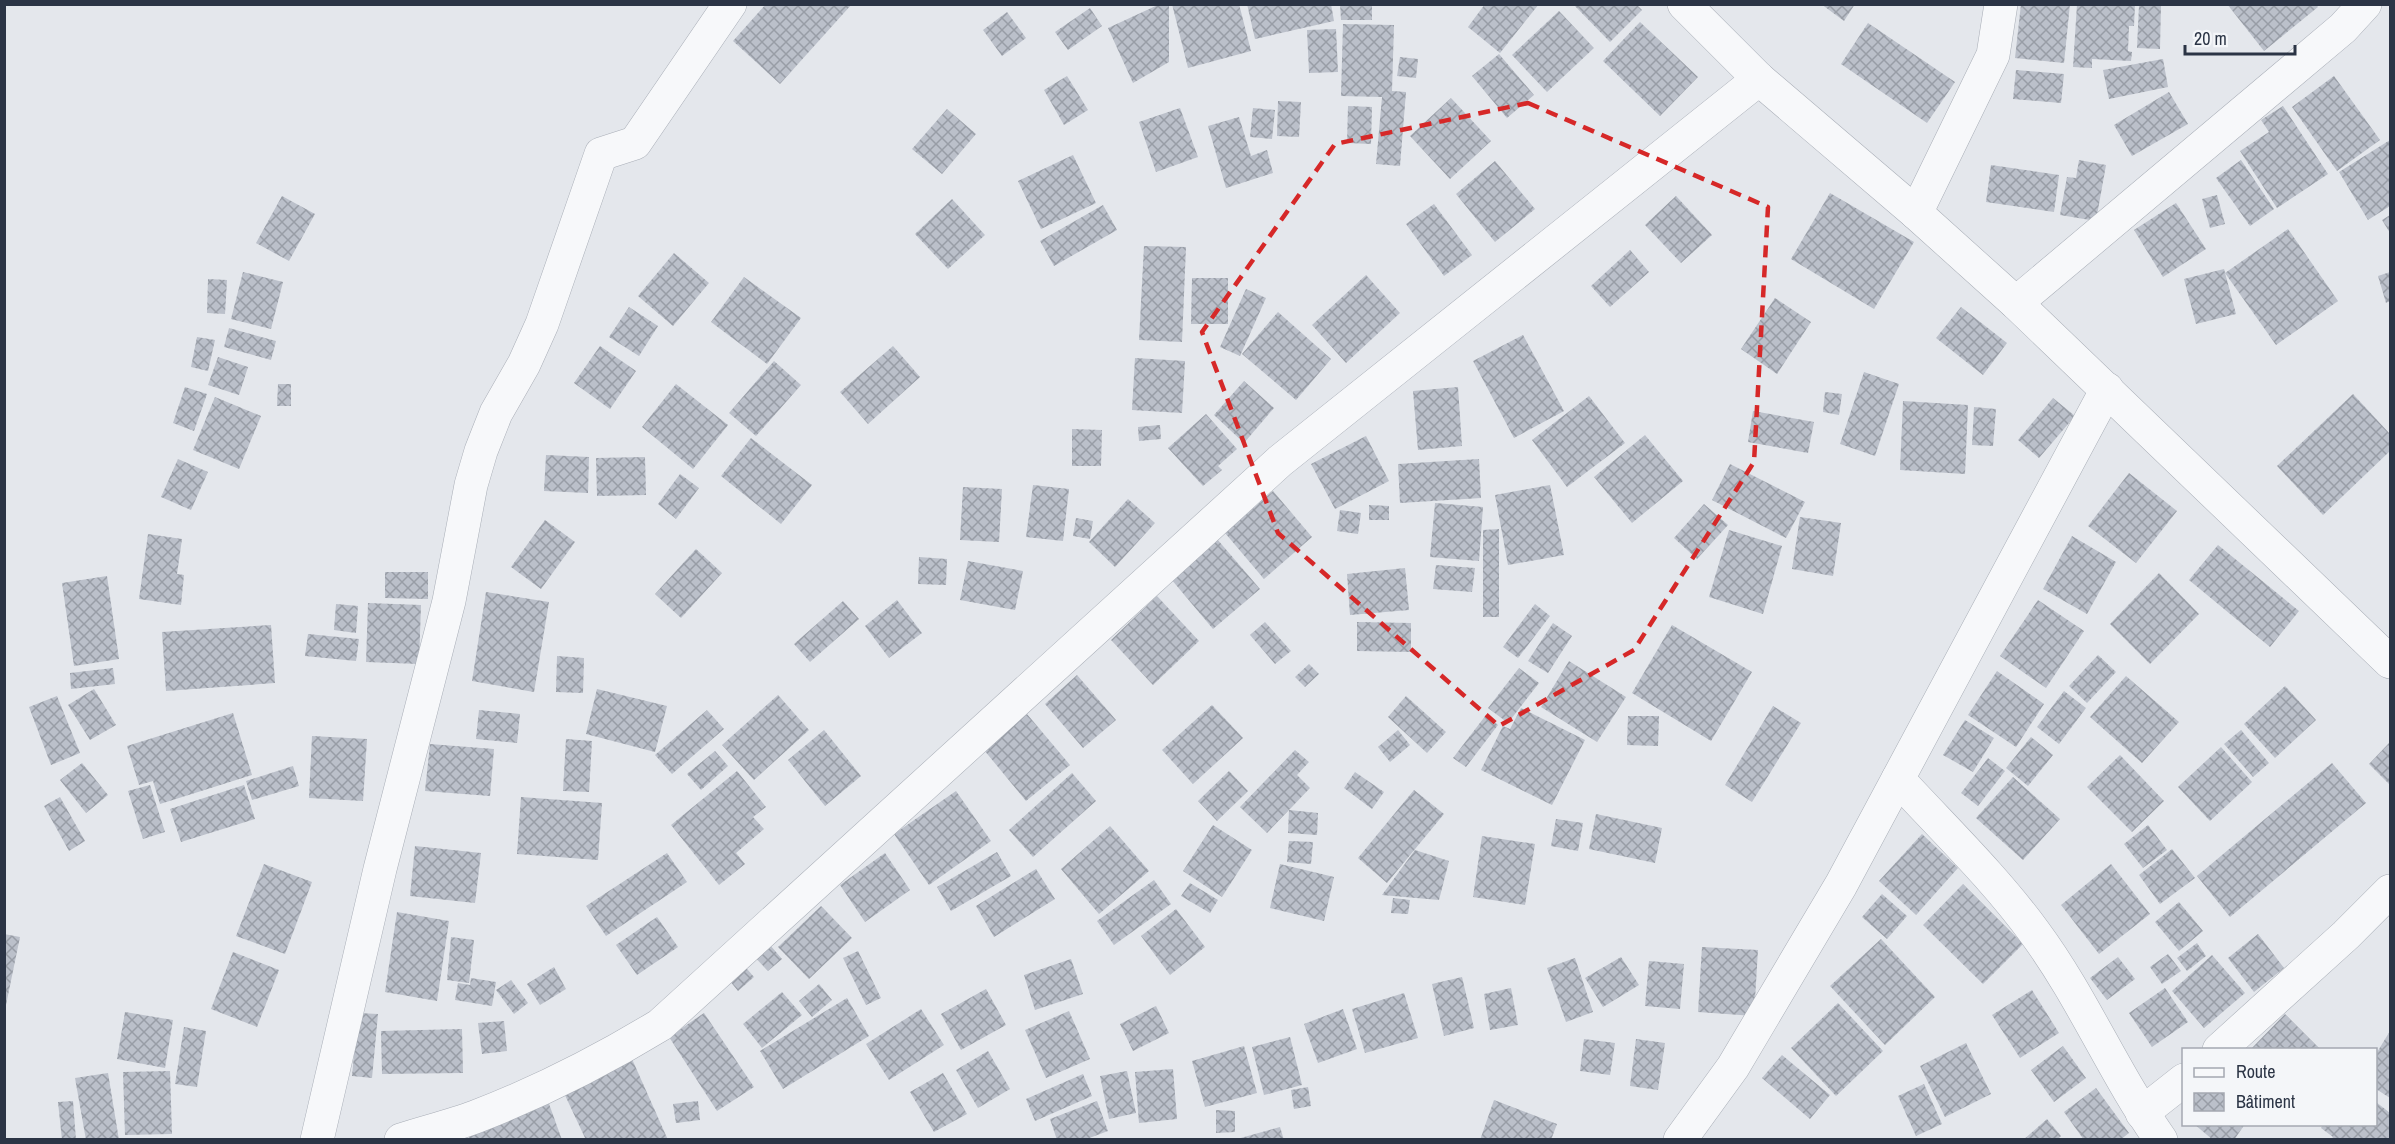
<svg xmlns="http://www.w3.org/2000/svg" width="2395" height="1144" viewBox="0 0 2395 1144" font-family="'Archivo Narrow',sans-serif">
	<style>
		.building { fill: url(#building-cross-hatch) }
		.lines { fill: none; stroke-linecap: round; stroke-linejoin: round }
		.minor-casing { stroke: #a9aeb7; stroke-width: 34 }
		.minor { stroke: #f7f8fa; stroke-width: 33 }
		.marked { fill: none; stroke: #d62828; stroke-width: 4.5; stroke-dasharray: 12 8; stroke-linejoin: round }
	</style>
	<defs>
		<pattern id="building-cross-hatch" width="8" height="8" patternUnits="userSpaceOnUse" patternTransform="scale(1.5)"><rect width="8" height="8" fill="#bbc0ca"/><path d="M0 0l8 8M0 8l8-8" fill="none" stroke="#989da6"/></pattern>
	</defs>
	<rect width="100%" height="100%" fill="#e4e7ec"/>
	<!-- building -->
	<g class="building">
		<polygon points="766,4 852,4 780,84 733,41"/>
		<polygon points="1160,4 1169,4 1169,62 1133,83 1108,28"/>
		<polygon points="1172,4 1239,4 1251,51 1188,68"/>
		<polygon points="1247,4 1331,4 1334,21 1255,39"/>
		<polygon points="1340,4 1372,4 1372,20 1341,20"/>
		<polygon points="1485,4 1539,4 1500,53 1468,27"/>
		<polygon points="1573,4 1636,4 1642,10 1610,42"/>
		<polygon points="1821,4 1855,4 1844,21"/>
		<polygon points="2021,4 2070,4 2064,63 2015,58"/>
		<polygon points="2077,4 2135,4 2134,26 2129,26 2128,51 2132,52 2131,61 2092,59 2092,68 2073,67"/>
		<polygon points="2227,4 2316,4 2318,7 2264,51"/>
		<polygon points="2139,5 2161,5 2160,49 2137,48"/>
		<polygon points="1090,8 1102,26 1068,50 1055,32"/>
		<polygon points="1559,11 1594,48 1547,92 1512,55"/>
		<polygon points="1007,12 1026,38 1002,56 983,30"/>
		<polygon points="1640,22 1698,77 1660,116 1603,61"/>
		<polygon points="1868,23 1955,82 1927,123 1841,64"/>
		<polygon points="1343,24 1394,25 1392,91 1406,92 1400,166 1376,164 1382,97 1341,96"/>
		<polygon points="1336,29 1338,72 1309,73 1307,30"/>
		<polygon points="1499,54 1534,95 1507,118 1472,76"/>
		<polygon points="1400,57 1418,59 1416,78 1397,76"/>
		<polygon points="2163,59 2168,87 2109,99 2103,70"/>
		<polygon points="2016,70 2064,74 2061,103 2013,99"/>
		<polygon points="1067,76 1088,110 1064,125 1044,90"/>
		<polygon points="2334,76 2380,140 2337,171 2292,107"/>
		<polygon points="2169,92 2188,124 2132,156 2114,125"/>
		<polygon points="1451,98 1491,141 1450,179 1410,136"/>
		<polygon points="1278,101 1301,102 1299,137 1277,136"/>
		<polygon points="1348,106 1372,107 1371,144 1347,143"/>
		<polygon points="2283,106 2328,174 2277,208 2240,151 2269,132 2261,120"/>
		<polygon points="1180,108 1198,157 1156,172 1139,122"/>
		<polygon points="1253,108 1275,110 1272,139 1250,137"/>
		<polygon points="947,109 976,134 942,174 912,149"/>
		<polygon points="1239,117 1251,156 1267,150 1273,173 1226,188 1208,126"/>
		<polygon points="2390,140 2390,206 2368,220 2339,172"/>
		<polygon points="1073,155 1096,203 1041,229 1018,181"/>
		<polygon points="2079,160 2106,165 2096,221 2060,215 2067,177 2076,178"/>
		<polygon points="2241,160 2274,209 2250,226 2216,178"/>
		<polygon points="1495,161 1535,209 1495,242 1456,194"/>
		<polygon points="1991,165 2059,175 2054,212 1986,202"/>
		<polygon points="1830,193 1914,242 1874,309 1791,259"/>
		<polygon points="2217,195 2225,224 2210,228 2202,199"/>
		<polygon points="282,196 315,214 289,261 256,243"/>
		<polygon points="1676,196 1712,235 1681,263 1645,225"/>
		<polygon points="952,199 985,235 948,269 915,234"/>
		<polygon points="2176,203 2206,249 2163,277 2134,230"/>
		<polygon points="1434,204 1472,255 1444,276 1406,224"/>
		<polygon points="1103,205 1117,230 1054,266 1040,241"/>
		<polygon points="2390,215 2390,233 2382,220"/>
		<polygon points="2288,229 2338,301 2276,345 2225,273"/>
		<polygon points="1144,246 1186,247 1182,342 1139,340"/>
		<polygon points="1630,250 1649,272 1610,307 1591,286"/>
		<polygon points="674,253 709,283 673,326 638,296"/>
		<polygon points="2224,269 2236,314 2196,324 2184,279"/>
		<polygon points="243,272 283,282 271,329 231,319"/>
		<polygon points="2390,272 2390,301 2386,303 2378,276"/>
		<polygon points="1366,275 1400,313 1346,363 1312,325"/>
		<polygon points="744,277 801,318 767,364 711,322"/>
		<polygon points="1192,278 1228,278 1228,324 1191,324"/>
		<polygon points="208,279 227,280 225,314 207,313"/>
		<polygon points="1246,289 1266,298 1240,356 1220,347"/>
		<polygon points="1775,298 1811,322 1777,374 1741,349"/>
		<polygon points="629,307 658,326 639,356 609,337"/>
		<polygon points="1961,307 2007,343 1983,375 1936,338"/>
		<polygon points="1278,312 1331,359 1296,400 1242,354"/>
		<polygon points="229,328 276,341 271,360 224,347"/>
		<polygon points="1523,335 1564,411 1514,438 1473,361"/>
		<polygon points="197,337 215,340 208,371 191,367"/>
		<polygon points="600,346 636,371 610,409 574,383"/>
		<polygon points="893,346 920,377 868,424 840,392"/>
		<polygon points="218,357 248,367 239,395 208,385"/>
		<polygon points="1135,358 1185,361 1182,413 1132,410"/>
		<polygon points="774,361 801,385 756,436 729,413"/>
		<polygon points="1864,372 1899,384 1875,456 1840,444"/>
		<polygon points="1244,381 1274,408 1244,443 1214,415"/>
		<polygon points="278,384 291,384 291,406 277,406"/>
		<polygon points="676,384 728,425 693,469 642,427"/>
		<polygon points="185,387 207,394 194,431 173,423"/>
		<polygon points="1458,387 1462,446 1418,450 1413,391"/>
		<polygon points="1825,392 1842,394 1839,415 1823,412"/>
		<polygon points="2353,394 2390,434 2390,451 2323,515 2277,466"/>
		<polygon points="1589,396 1625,443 1567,487 1532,440"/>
		<polygon points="215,397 261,416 239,469 193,450"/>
		<polygon points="2053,398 2075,416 2039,458 2018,440"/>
		<polygon points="1903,401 1968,405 1965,474 1900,470"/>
		<polygon points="1974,407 1996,409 1993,446 1972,445"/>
		<polygon points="1753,411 1814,422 1808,453 1748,442"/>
		<polygon points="1206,414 1237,449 1218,466 1222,470 1203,486 1168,448"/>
		<polygon points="1160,425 1161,439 1139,441 1138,427"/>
		<polygon points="1072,429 1102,430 1101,466 1072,466"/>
		<polygon points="1645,435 1683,481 1632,523 1594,477"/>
		<polygon points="1366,436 1389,481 1335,509 1311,464"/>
		<polygon points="751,438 812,485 781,524 721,476"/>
		<polygon points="546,455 589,457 588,493 544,491"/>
		<polygon points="645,457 646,495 597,496 596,458"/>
		<polygon points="178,459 208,472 191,510 161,497"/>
		<polygon points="1479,459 1481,498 1400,503 1398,464"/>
		<polygon points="1730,464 1805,502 1786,538 1712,500"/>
		<polygon points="2129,473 2177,511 2136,563 2088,526"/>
		<polygon points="680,474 699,488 676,519 658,504"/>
		<polygon points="1033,485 1069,489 1063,541 1026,537"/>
		<polygon points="1550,485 1564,555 1508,565 1495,495"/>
		<polygon points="963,487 1002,489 999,542 960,540"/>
		<polygon points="1273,491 1312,537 1264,579 1225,533"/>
		<polygon points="1128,499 1155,523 1115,567 1089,542"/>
		<polygon points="1435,503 1483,507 1479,561 1430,557"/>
		<polygon points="1704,504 1728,525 1697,559 1674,538"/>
		<polygon points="1369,505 1389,506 1389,520 1369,520"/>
		<polygon points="1340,510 1361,513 1358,534 1337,531"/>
		<polygon points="1800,517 1841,523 1833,576 1792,569"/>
		<polygon points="1076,518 1093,521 1090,539 1073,536"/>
		<polygon points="545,520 575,542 541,589 511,567"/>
		<polygon points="1499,529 1499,617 1483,617 1483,530"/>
		<polygon points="1729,530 1782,546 1763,614 1709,597"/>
		<polygon points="148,534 182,539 177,574 184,575 181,605 139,599"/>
		<polygon points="2072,536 2116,562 2087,614 2043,589"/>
		<polygon points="1217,539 1260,589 1213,629 1171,579"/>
		<polygon points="2218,545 2299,611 2270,647 2189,580"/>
		<polygon points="696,549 722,573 681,618 655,594"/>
		<polygon points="919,557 947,559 946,585 918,584"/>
		<polygon points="968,561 1023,571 1015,610 960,600"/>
		<polygon points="1436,565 1475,568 1472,592 1433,589"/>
		<polygon points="1405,568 1409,610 1350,615 1347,574"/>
		<polygon points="385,572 428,572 428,599 385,598"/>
		<polygon points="2159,573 2199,614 2150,664 2110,624"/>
		<polygon points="107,576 119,659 74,666 62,583"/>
		<polygon points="486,592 549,602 534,692 472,681"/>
		<polygon points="1157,596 1199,641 1153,685 1111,640"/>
		<polygon points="897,600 922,633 889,658 865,626"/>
		<polygon points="2038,600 2084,631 2046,688 2000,656"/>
		<polygon points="843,601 859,619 810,662 794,644"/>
		<polygon points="368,603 421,605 419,664 366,662"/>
		<polygon points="336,604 358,606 356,633 334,630"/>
		<polygon points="1535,604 1550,616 1518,658 1503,647"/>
		<polygon points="1265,622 1291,651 1275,664 1250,635"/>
		<polygon points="1357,622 1411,623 1411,652 1357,651"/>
		<polygon points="1553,623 1572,636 1548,673 1528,661"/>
		<polygon points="271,625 275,683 166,691 162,632"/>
		<polygon points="1672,625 1752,672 1711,741 1632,693"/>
		<polygon points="308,634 359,639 356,661 305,656"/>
		<polygon points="2098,655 2116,672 2087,703 2069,686"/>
		<polygon points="557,656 584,658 583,693 556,692"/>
		<polygon points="1569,661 1626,697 1597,742 1541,707"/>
		<polygon points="1309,664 1319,674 1305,687 1295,677"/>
		<polygon points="113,668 115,684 71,689 70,673"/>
		<polygon points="1519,668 1539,683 1508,723 1488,708"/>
		<polygon points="1997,671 2044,704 2016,747 1968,715"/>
		<polygon points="1077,675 1116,720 1083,748 1045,704"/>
		<polygon points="2126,676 2179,722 2142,763 2090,717"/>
		<polygon points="2285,686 2316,720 2275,758 2244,724"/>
		<polygon points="94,689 116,725 90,740 68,705"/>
		<polygon points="597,689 667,706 655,752 586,734"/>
		<polygon points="2064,691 2086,708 2059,744 2037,727"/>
		<polygon points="778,695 809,730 754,780 722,745"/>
		<polygon points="57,696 80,753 51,765 29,707"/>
		<polygon points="1406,696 1446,732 1427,753 1388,717"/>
		<polygon points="1212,705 1243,738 1193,784 1162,750"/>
		<polygon points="1773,706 1801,723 1752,802 1725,785"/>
		<polygon points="1521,708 1585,740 1552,805 1481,770 1503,726 1510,729"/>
		<polygon points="479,710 520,714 517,743 476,739"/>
		<polygon points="707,710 724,729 672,774 655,755"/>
		<polygon points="233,713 252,775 160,804 153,781 139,785 127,746"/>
		<polygon points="1027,714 1070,765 1026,801 984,750"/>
		<polygon points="1486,715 1498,725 1466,767 1453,758"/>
		<polygon points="1628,716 1659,716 1658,746 1627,745"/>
		<polygon points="1965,720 1994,738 1973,772 1943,755"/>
		<polygon points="824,730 861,776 825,806 788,760"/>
		<polygon points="1398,730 1410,745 1390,762 1378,747"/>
		<polygon points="2241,730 2269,763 2253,777 2224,744"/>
		<polygon points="312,736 367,739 363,801 309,798"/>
		<polygon points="2031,737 2053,755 2028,786 2006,768"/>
		<polygon points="566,739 592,741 589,792 563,791"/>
		<polygon points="2390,742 2390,785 2369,764"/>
		<polygon points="430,744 494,749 490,796 425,791"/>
		<polygon points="2221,747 2252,782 2210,821 2178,787"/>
		<polygon points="1295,750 1309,762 1297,775 1310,788 1267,833 1240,807"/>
		<polygon points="715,751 728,766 701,790 687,774"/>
		<polygon points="2120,755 2164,801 2132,832 2087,787"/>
		<polygon points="1988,758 2005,771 1978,806 1961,793"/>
		<polygon points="82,763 108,795 86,813 60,780"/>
		<polygon points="2332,763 2366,803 2230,917 2197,876"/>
		<polygon points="293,766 299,786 252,800 246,781"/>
		<polygon points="737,771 766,807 753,817 764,829 736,853 745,864 719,885 671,825"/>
		<polygon points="1229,771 1248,791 1217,821 1198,801"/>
		<polygon points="1355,772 1384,792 1372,809 1344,788"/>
		<polygon points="1072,773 1096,801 1033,857 1009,830"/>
		<polygon points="2013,777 2060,819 2023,860 1976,818"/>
		<polygon points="150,785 165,832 143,839 128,791"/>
		<polygon points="244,785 255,819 181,842 170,809"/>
		<polygon points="1414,790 1444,814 1387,883 1358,858"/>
		<polygon points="956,791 991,841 929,885 894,834"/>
		<polygon points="60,797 85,841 69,851 44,806"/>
		<polygon points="521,797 602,803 598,860 517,854"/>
		<polygon points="1289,810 1318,813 1317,835 1288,833"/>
		<polygon points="1596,814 1662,828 1655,863 1589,849"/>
		<polygon points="1556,819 1583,823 1578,851 1551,846"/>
		<polygon points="1213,825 1252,850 1222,897 1183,871"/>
		<polygon points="2148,825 2167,850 2143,868 2124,844"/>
		<polygon points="1110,826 1149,871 1099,914 1061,869"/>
		<polygon points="1922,834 1958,868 1916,915 1879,881"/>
		<polygon points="1482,836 1535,844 1525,905 1473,897"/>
		<polygon points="1289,841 1313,842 1311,864 1287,862"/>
		<polygon points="415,846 481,853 475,903 410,896"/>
		<polygon points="2172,849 2195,878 2160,904 2139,875"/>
		<polygon points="1415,850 1449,861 1439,900 1382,895"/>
		<polygon points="997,852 1011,876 951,911 937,887"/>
		<polygon points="667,853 687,882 606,936 586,906"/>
		<polygon points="885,853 910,890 865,922 840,885"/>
		<polygon points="264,864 312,882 285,954 236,936"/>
		<polygon points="1280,864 1334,877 1324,921 1270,908"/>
		<polygon points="2111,864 2150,914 2099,954 2061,905"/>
		<polygon points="1036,869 1055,899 994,937 976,906"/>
		<polygon points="1154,880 1171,904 1114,945 1097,921"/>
		<polygon points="1190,883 1218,900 1210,913 1181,896"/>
		<polygon points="1963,884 2023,944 1983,984 1923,925"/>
		<polygon points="1882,894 1907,916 1887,939 1862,917"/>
		<polygon points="1393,898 1410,900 1408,914 1391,913"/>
		<polygon points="2179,902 2203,931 2179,951 2155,922"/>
		<polygon points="821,906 852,938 809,979 778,947"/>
		<polygon points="1176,909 1205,947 1170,975 1141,936"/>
		<polygon points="397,912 449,921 437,1001 385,992"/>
		<polygon points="657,917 678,947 637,975 616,945"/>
		<polygon points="4,934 20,937 6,1005 4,1005"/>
		<polygon points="2258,934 2284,968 2254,992 2228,958"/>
		<polygon points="451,937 474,940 469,983 447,980"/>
		<polygon points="764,938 782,959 768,971 750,952"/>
		<polygon points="1881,939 1935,997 1885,1045 1830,986"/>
		<polygon points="2197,943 2206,956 2187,971 2177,958"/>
		<polygon points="1702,947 1758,950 1754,1016 1698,1012"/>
		<polygon points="858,951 881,998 866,1005 843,958"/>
		<polygon points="233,952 279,970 257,1027 211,1009"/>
		<polygon points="2168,954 2181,971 2162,984 2150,967"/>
		<polygon points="2212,955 2245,993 2204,1028 2172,991"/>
		<polygon points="1621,957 1639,985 1603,1007 1585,978"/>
		<polygon points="2118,957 2135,979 2107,1000 2090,978"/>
		<polygon points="1575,958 1593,1012 1566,1022 1547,968"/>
		<polygon points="1071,959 1083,994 1035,1010 1024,975"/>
		<polygon points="1649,961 1684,964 1680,1009 1645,1006"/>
		<polygon points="741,962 754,977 738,991 725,975"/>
		<polygon points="554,967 566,989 540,1005 527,984"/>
		<polygon points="1462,977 1474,1028 1444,1036 1432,984"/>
		<polygon points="471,978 496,982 492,1006 455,1000 458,983 470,985"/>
		<polygon points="511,980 528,1003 514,1014 496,990"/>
		<polygon points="819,984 832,1000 812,1017 799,1001"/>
		<polygon points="1511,988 1518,1025 1490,1030 1484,994"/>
		<polygon points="2165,988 2188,1022 2152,1047 2129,1013"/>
		<polygon points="986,989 1006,1025 961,1050 941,1014"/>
		<polygon points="2032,990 2059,1033 2020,1058 1992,1015"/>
		<polygon points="782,992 802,1015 762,1048 743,1024"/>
		<polygon points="1404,993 1418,1038 1365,1053 1352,1009"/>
		<polygon points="847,998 869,1036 783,1089 760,1051"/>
		<polygon points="1838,1003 1883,1051 1836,1096 1791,1048"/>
		<polygon points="1156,1006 1169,1033 1133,1051 1120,1024"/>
		<polygon points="921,1009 944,1045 889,1080 866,1044"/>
		<polygon points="1343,1009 1357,1049 1318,1063 1304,1024"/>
		<polygon points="1069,1011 1090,1059 1046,1078 1025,1030"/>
		<polygon points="125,1012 173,1020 165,1068 117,1059"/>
		<polygon points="358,1013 378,1014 372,1078 352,1076"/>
		<polygon points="704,1013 754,1087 717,1111 669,1037"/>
		<polygon points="2285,1014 2321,1050 2252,1048"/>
		<polygon points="504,1021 507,1051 482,1054 478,1023"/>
		<polygon points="184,1027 206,1031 197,1087 175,1084"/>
		<polygon points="462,1029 463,1073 382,1074 381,1031"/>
		<polygon points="2390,1031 2390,1098 2376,1089 2376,1054"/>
		<polygon points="1290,1037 1302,1085 1264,1095 1252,1047"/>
		<polygon points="1584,1039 1615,1043 1610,1075 1580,1071"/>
		<polygon points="1636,1039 1665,1043 1658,1090 1630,1086"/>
		<polygon points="1966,1043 1991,1094 1945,1117 1920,1066"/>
		<polygon points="1244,1046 1257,1093 1205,1107 1192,1061"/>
		<polygon points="2063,1046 2086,1078 2054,1102 2031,1070"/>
		<polygon points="988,1051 1010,1089 978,1108 956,1070"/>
		<polygon points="1782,1055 1830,1095 1810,1119 1762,1078"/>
		<polygon points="632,1059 668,1140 586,1140 563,1091"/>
		<polygon points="1173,1069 1177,1119 1139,1123 1135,1072"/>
		<polygon points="170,1071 172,1134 125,1135 123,1072"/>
		<polygon points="1127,1071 1136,1113 1109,1119 1100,1076"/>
		<polygon points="108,1073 119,1140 86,1140 75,1078"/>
		<polygon points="943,1073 967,1114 934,1132 910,1092"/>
		<polygon points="1083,1074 1092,1096 1035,1121 1026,1099"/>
		<polygon points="1924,1084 1942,1124 1916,1136 1898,1096"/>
		<polygon points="1308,1087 1311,1106 1294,1109 1291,1090"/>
		<polygon points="2096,1088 2129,1133 2120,1140 2084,1140 2064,1112"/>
		<polygon points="1494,1100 1557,1124 1551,1140 1480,1140"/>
		<polygon points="73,1101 76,1140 62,1140 58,1102"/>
		<polygon points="548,1101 562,1140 470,1140 467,1132"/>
		<polygon points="698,1101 700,1120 676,1123 673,1104"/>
		<polygon points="1097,1101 1108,1131 1084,1140 1057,1140 1050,1119"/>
		<polygon points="2376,1102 2390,1113 2390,1140 2331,1140 2333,1137 2321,1128 2323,1124 2376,1124"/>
		<polygon points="1216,1110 1235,1111 1235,1132 1216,1133"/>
		<polygon points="2047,1119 2061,1136 2057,1140 2023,1140"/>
		<polygon points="2194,1124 2245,1124 2234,1140 2213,1140"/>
		<polygon points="1280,1127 1284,1140 1237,1140 1237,1139"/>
	</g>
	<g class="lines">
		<!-- minor casing -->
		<g class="minor-casing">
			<g id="minor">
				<polyline points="1684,4 1759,79 1916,213 2016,303 2390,662"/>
				<polyline points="1916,213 1993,55 2001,4"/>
				<polyline points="2016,303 2343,28 2365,4"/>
				<path d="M1898,779c46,50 97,99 137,154 48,65 79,141 126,207"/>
				<polyline points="2219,1050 2346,935 2390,891"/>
				<polyline points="2142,1113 2184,1080"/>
				<polyline points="317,1140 380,869 449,601 471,485 481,451 496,413 524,364 542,324 601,154 635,143 730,4"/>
				<path d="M401,1140c24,-8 50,-14 74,-23 65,-25 126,-56 185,-92l620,-564 479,-382"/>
				<polyline points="1680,1140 1733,1067 1841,885 2107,389"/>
			</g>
		</g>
		<!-- minor -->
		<use href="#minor" class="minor"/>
	</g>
	<!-- marked area -->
	<path class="marked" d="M1528,103l240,104 -14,255 -120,188 -135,76 -221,-193 -76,-201 133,-188z"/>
	<!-- border -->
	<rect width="2395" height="1144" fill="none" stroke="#2b3445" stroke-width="12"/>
	<!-- legend -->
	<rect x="2182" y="1048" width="195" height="78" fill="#f4f6f9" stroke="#a4a8b1" stroke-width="1.5"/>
	<rect x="2194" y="1068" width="30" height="9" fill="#f7f8fa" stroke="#a4a8b1" stroke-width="1.5"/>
	<text x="2236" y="1078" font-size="18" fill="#2b3445">Route</text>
	<rect x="2194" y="1093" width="30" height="18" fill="url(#building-cross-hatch)" stroke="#a4a8b1" stroke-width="1.5"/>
	<text x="2236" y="1108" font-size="18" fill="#2b3445">Bâtiment</text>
	<!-- scale -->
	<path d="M2185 45v9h110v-9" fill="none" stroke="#2b3445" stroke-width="3"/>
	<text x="2194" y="45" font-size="18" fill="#2b3445" stroke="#f4f6f9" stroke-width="4.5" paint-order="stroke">20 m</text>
</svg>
